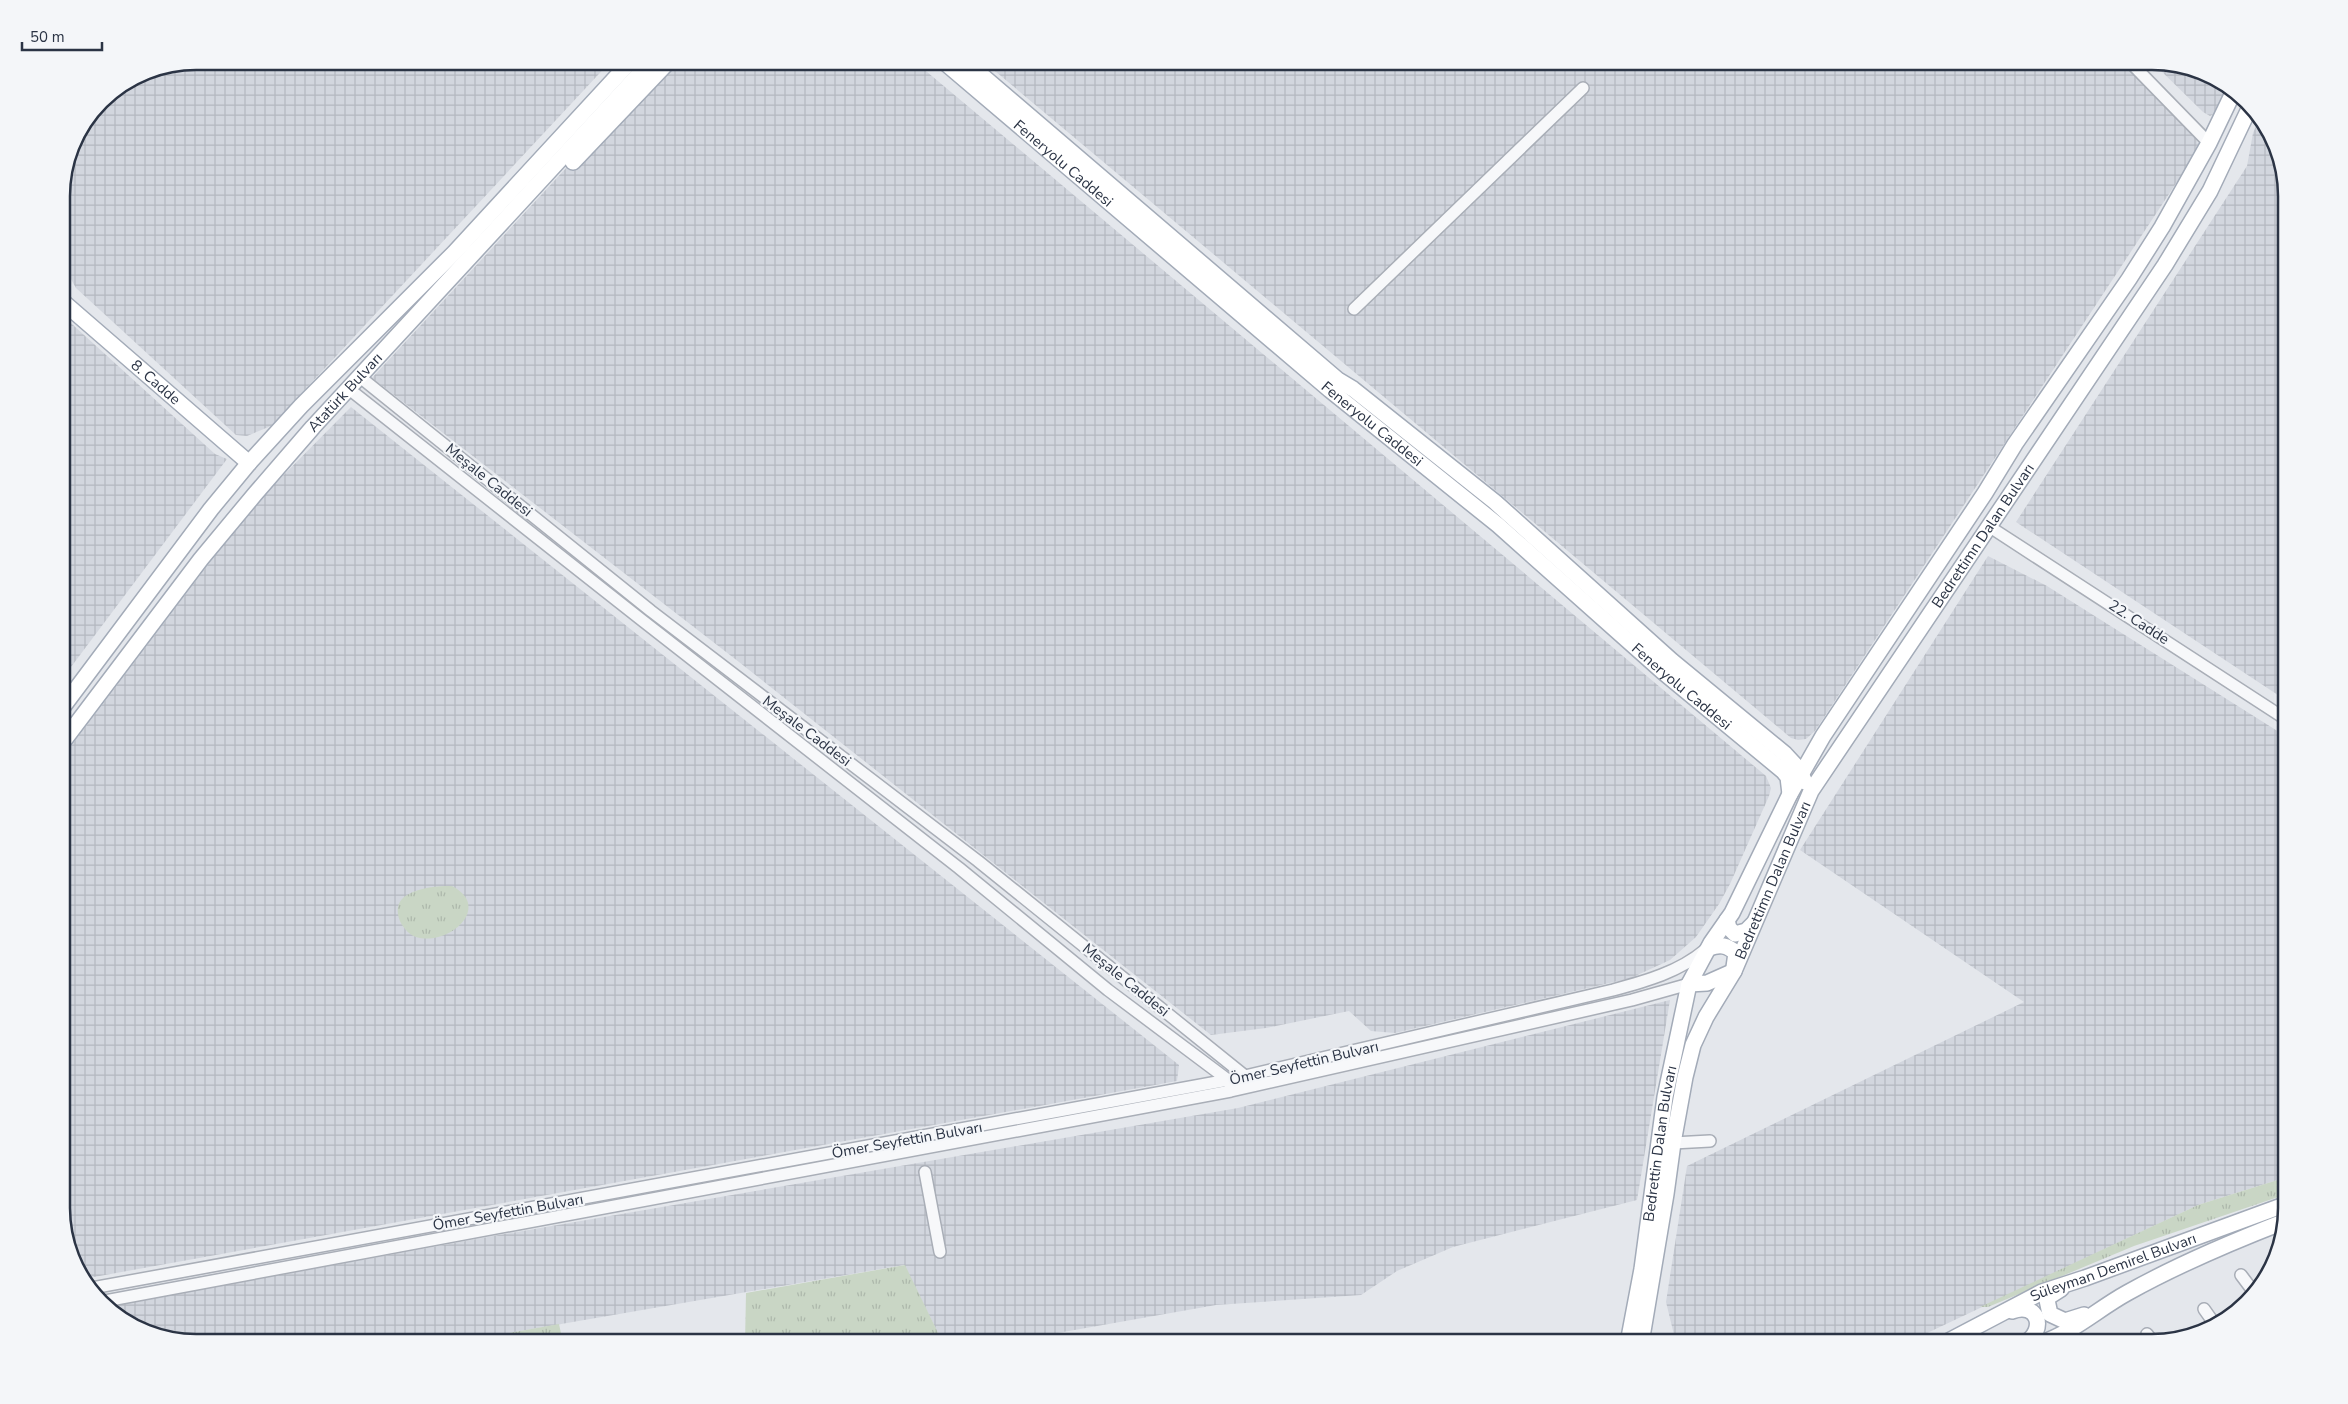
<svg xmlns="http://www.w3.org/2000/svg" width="2348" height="1404" viewBox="0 0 2348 1404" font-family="'Nunito Sans',sans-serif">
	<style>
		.industrial { fill: url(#industrial-grid) }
		.grass { fill: url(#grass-tufts) }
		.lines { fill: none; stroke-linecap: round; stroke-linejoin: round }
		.minor-casing { stroke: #a9aeb7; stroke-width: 14 }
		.major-casing { stroke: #a3abb8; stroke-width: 18 }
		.minor { stroke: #f7f8fa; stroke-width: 11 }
		.major { stroke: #fff; stroke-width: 15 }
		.labels { text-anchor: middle; stroke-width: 4.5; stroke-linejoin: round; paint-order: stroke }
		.street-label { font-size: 15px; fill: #2b3445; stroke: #f4f6f9 }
		.rim { fill: none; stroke: #2b3445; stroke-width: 2.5 }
	</style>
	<defs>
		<pattern id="industrial-grid" width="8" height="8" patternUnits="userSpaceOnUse" patternTransform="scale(1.25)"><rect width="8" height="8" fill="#d2d6de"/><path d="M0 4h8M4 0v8" fill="none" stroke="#b4b8c0"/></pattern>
		<pattern id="grass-tufts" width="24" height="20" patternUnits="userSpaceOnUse" patternTransform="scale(1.25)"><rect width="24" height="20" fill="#c9d6c5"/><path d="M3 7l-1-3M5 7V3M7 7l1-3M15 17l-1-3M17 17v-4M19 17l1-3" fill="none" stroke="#adb8ab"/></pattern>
	</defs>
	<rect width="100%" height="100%" fill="#e4e7ec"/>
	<!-- industrial -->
	<g class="industrial">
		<polygon points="196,61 611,61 271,426 247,436 236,435 76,288 62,263 62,188 75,137 101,101 145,71"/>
		<polygon points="665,61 914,61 1766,776 1771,788 1769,796 1730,884 1719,904 1696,937 1670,960 1631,978 1395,1033 1371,1031 1349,1011 1266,1028 1211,1035 739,662 372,378"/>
		<polygon points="983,61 2122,61 2187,126 2195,136 2198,144 2196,153 1815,731 1806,739 1798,740 1791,738"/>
		<polygon points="2151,61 2219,80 2232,92 2218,112 2210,116 2203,112"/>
		<polygon points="2259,119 2268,129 2286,188 2287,701 2016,522 2247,166 2253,133"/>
		<polygon points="62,315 215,454 227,459 62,679"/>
		<polygon points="351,407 1179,1065 1177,1081 83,1279 80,1275 62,1216 62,758 250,509"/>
		<polygon points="1988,556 2047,586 2287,737 2287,1177 2198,1205 1906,1343 1676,1343 1666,1302 1687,1166 2024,1002 1800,850"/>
		<polygon points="1670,1000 1637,1200 1453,1247 1397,1271 1361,1295 1216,1305 1018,1340 983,1339 951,1343 943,1343 904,1265 509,1333 512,1343 196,1343 129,1324 110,1306 493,1236 1238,1108"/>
	</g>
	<!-- grass -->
	<g class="grass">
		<path d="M452,886c41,21 -3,61 -36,51 -16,-6 -27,-32 -9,-42 14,-8 30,-9 45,-9z"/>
		<polygon points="2287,1177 2287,1194 2134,1246 1988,1307 1980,1307 2198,1205"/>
		<polygon points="905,1265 943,1343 745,1343 746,1293"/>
		<polygon points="559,1324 562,1338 561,1343 512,1343 509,1333"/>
	</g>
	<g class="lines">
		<!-- minor casing -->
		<g class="minor-casing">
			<g id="minor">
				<polyline points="2129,61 2209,143"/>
				<polyline points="1354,309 1583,88"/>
				<polyline points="360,377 651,611 978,861 1245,1076 1247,1081"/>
				<polyline points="349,389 643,621 959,868 1108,990 1228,1080 1230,1085"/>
				<polyline points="1990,527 2287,720"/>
				<polyline points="1673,1143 1710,1141"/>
				<polyline points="925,1172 940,1252"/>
				<polyline points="2241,1275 2253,1291"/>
				<path d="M92,1288l1136,-208 385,-90c33,-9 66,-18 92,-40"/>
				<polyline points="105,1301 1231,1091 1632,1000 1689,984"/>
				<polyline points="2204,1309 2216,1326"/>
				<polyline points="2147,1334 2153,1342"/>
			</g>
		</g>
		<!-- major casing -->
		<g class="major-casing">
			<g id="major">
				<path id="s1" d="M943,61l387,329 168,135 164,146 121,100 5,6 2,17"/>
				<polyline points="965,61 1338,380 1353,389 1495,502 1672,661 1785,754 1798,768 1805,782"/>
				<polyline points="573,162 669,61"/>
				<path id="s2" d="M62,301l187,162"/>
				<polyline points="62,708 211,509 249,463 301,406 454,253 631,61"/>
				<path id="s3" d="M62,743l139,-184 54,-65 58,-67 338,-366"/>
				<polyline points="1727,920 1729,928 1735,934 1746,931 1754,923"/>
				<path d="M1709,948c11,-4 18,-3 27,5l-2,14"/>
				<polyline points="1689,984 1707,983 1734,971"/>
				<polyline points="2061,1289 2050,1296 2047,1300 2050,1314 2065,1321 2084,1315"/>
				<path d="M2012,1311c26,-10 35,19 13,32"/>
				<path id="s4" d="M1628,1343l14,-74 23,-172 24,-113 22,-41 21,-30 58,-119 33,-58 162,-243 30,-49 114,-165 33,-52 47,-84 24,-50"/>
				<path id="s5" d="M1641,1343l25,-149 7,-51 12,-66 8,-32 13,-28 28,-46 77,-180 354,-526 45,-74 39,-82"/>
				<path id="s6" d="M1945,1343l97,-51 43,-14 202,-74"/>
				<path d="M2041,1343c31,-10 57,-34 86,-50 50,-28 102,-50 156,-71"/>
			</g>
		</g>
		<!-- minor -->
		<use href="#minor" class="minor"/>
		<!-- major -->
		<use href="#major" class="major"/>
	</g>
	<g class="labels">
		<!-- street labels -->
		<g class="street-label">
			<text dy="5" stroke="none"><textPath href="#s1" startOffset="158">Feneryolu Caddesi</textPath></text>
			<text dy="5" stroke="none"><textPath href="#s2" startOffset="124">8. Cadde</textPath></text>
			<text dy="5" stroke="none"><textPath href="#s3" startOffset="451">Atatürk Bulvarı</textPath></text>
			<text dy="5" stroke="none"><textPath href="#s1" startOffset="562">Feneryolu Caddesi</textPath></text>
			<text transform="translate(489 480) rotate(39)" y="5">Meşale Caddesi</text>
			<text dy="5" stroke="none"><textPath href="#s5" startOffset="891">Bedrettimn Dalan Bulvarı</textPath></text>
			<text transform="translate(2139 622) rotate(33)" y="5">22. Cadde</text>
			<text dy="5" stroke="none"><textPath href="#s1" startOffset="968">Feneryolu Caddesi</textPath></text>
			<text transform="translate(807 731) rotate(37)" y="5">Meşale Caddesi</text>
			<text dy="5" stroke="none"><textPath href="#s5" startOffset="486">Bedrettimn Dalan Bulvarı</textPath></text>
			<text transform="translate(1126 980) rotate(39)" y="5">Meşale Caddesi</text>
			<text transform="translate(1304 1063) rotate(-13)" y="5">Ömer Seyfettin Bulvarı</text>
			<text transform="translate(907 1140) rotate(-10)" y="5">Ömer Seyfettin Bulvarı</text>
			<text dy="5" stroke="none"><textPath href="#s4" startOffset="202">Bedrettin Dalan Bulvarı</textPath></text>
			<text transform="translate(508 1212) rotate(-10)" y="5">Ömer Seyfettin Bulvarı</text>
			<text dy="5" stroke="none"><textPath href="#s6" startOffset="185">Süleyman Demirel Bulvarı</textPath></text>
		</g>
	</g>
	<!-- crop -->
	<path d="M0 0H2348V1404H0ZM196 70H2152A126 126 0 0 1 2278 196V1208A126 126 0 0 1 2152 1334H196A126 126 0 0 1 70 1208V196A126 126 0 0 1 196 70Z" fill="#f4f6f9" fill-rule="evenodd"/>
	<path class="rim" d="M196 70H2152A126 126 0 0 1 2278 196V1208A126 126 0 0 1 2152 1334H196A126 126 0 0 1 70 1208V196A126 126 0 0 1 196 70Z"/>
	<!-- scale -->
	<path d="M22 42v8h80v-8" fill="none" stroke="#2b3445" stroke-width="2.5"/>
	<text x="30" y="42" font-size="15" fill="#2b3445" stroke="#f4f6f9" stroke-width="4" paint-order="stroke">50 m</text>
</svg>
